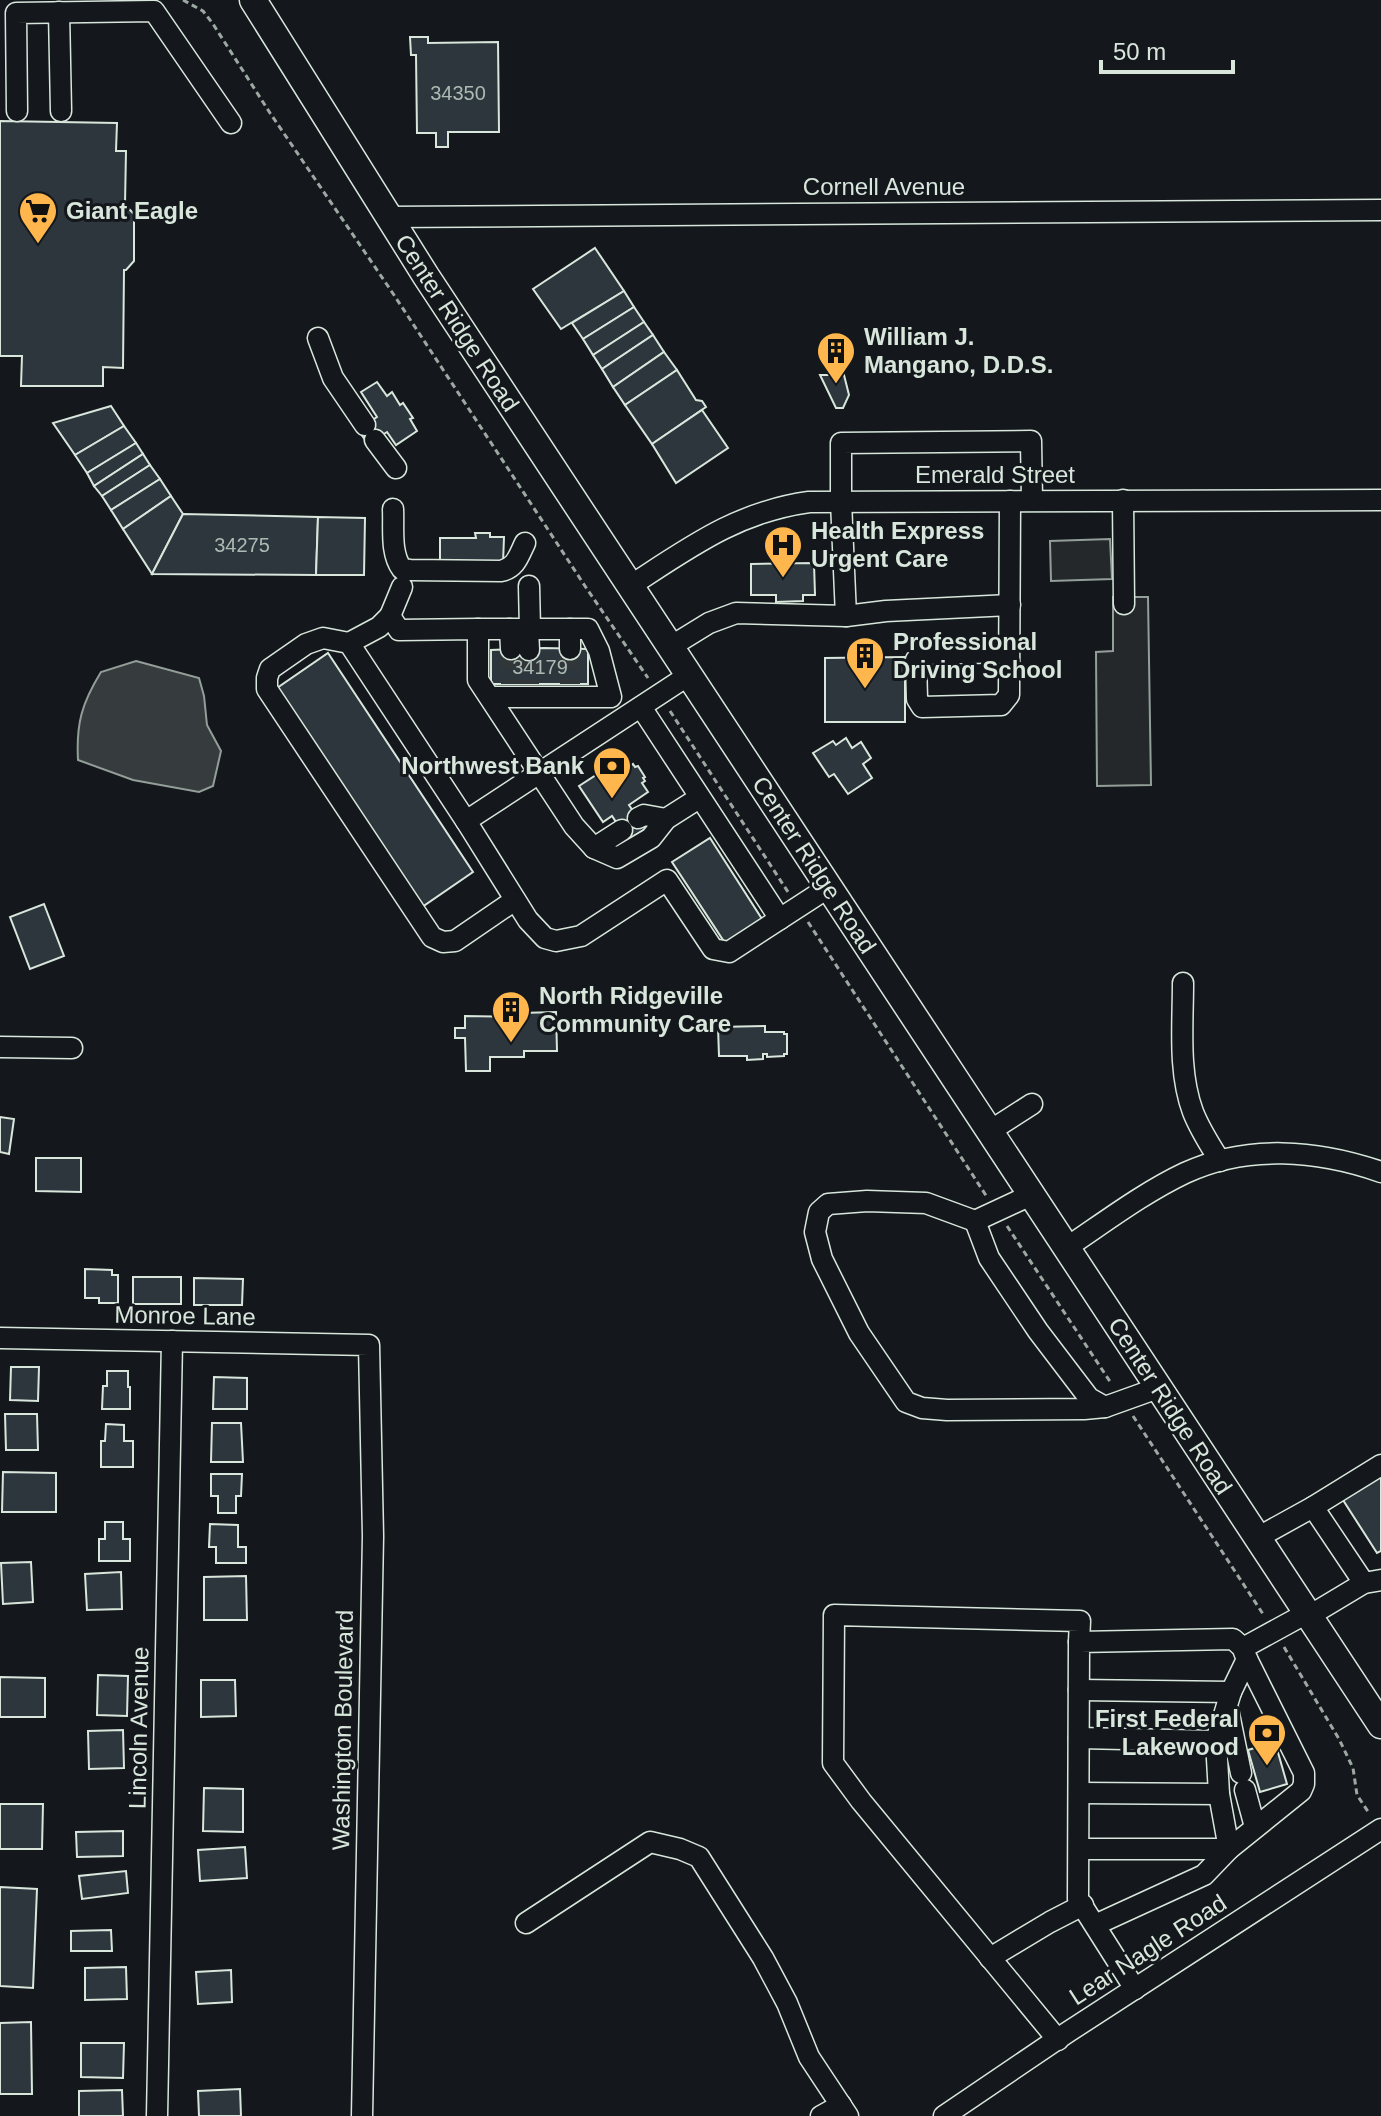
<svg xmlns="http://www.w3.org/2000/svg" width="1381" height="2116" viewBox="0 0 1381 2116" font-family="Arial,sans-serif">
	<style>
		.parking { fill: #24282b; stroke: #939e99; stroke-width: 2 }
		.water { fill: #363b3e; stroke: #939e99; stroke-width: 2 }
		.building { fill: #2c363c; stroke: #d8e6dc; stroke-width: 2 }
		.lines { fill: none; stroke-linecap: round; stroke-linejoin: round }
		.minor-tunnel { stroke: #313739; stroke-width: 20; stroke-dasharray: 20 10; stroke-linecap: butt }
		.minor-casing { stroke: #d8e6dc; stroke-width: 23 }
		.major-casing { stroke: #d8e6dc; stroke-width: 29 }
		.path { stroke: #9da8a2; stroke-width: 3; stroke-dasharray: 6 4; stroke-linecap: butt }
		.minor { stroke: #14181c; stroke-width: 20 }
		.major { stroke: #14181c; stroke-width: 26 }
		.labels { text-anchor: middle; stroke-width: 6; stroke-linejoin: round; paint-order: stroke }
		.number-label { font-size: 20px; fill: #adbab4 }
		.street-label { font-size: 24px; fill: #d8e6dc; stroke: #14181c }
		.poi-label { font-size: 24px; font-weight: bold; fill: #d8e6dc; stroke: #14181c; text-anchor: start }
	</style>
	<rect width="100%" height="100%" fill="#14181c"/>
	<!-- parking -->
	<g class="parking">
		<polygon points="1110,539 1112,579 1051,581 1050,541"/>
		<polygon points="1113,597 1148,597 1151,785 1097,786 1096,652 1113,651"/>
	</g>
	<!-- water -->
	<path class="water" d="M136,661l63,17 5,18 3,29 14,26 -8,35 -14,6 -66,-12 -55,-20c-2,-37 4,-57 23,-88z"/>
	<!-- building -->
	<g class="building">
		<polygon points="410,37 428,37 428,43 498,42 499,132 448,132 448,147 436,147 436,133 417,133 416,55 411,55"/>
		<polygon points="0,121 117,123 116,151 126,151 125,205 134,214 134,261 126,270 124,270 123,368 103,367 103,386 21,386 22,356 0,356"/>
		<polygon points="595,248 624,291 561,329 533,289"/>
		<polygon points="624,291 634,307 583,339 572,323"/>
		<polygon points="634,307 644,322 593,355 583,339"/>
		<polygon points="644,322 653,335 602,369 593,355"/>
		<polygon points="653,335 664,352 613,387 602,369"/>
		<polygon points="664,352 677,370 625,405 613,387"/>
		<polygon points="677,370 696,400 702,401 706,407 652,444 625,405"/>
		<polygon points="820,375 844,375 849,395 843,408 836,408"/>
		<polygon points="377,382 387,396 392,392 400,405 403,403 413,418 410,419 417,431 396,445 387,432 368,444 358,430 377,417 361,392"/>
		<polygon points="111,406 124,426 75,455 53,423"/>
		<polygon points="702,410 728,448 676,483 652,444"/>
		<polygon points="124,426 136,443 87,473 75,455"/>
		<polygon points="136,443 143,454 94,486 87,473"/>
		<polygon points="143,454 150,465 102,496 94,486"/>
		<polygon points="150,465 160,479 111,510 102,496"/>
		<polygon points="160,479 171,496 123,529 111,510"/>
		<polygon points="171,496 183,514 152,574 123,529"/>
		<polygon points="183,514 318,517 316,575 152,574"/>
		<polygon points="318,517 365,518 364,575 316,575"/>
		<polygon points="475,533 490,533 490,537 504,537 503,563 440,563 440,538 476,538"/>
		<polygon points="814,563 815,595 803,595 803,601 776,602 776,595 751,595 751,564"/>
		<polygon points="544,648 588,649 588,684 491,684 491,650"/>
		<polygon points="328,653 473,872 422,907 277,688"/>
		<polygon points="905,657 905,722 825,722 825,658"/>
		<polygon points="846,738 852,748 861,742 871,758 863,764 872,778 848,794 834,774 829,777 813,753 833,741 836,745"/>
		<polygon points="624,756 630,766 633,764 635,767 638,766 645,777 643,778 645,781 642,783 648,792 629,805 645,829 628,840 612,816 603,822 579,786 599,773 597,771 617,758 618,760"/>
		<polygon points="710,838 762,919 725,943 672,862"/>
		<polygon points="44,904 64,956 30,969 10,917"/>
		<polygon points="556,1012 557,1051 524,1051 524,1057 490,1057 490,1071 466,1071 465,1038 455,1038 455,1028 465,1028 465,1016 521,1017 521,1013"/>
		<polygon points="765,1026 765,1032 784,1032 784,1034 787,1034 787,1054 784,1054 784,1056 767,1057 767,1054 763,1054 763,1059 747,1060 747,1056 719,1056 718,1027"/>
		<polygon points="0,1117 14,1119 9,1154 0,1152"/>
		<polygon points="36,1158 81,1158 81,1192 36,1191"/>
		<polygon points="85,1269 112,1270 112,1275 118,1275 118,1303 99,1303 99,1298 85,1298"/>
		<rect x="133" y="1277" width="48" height="27"/>
		<polygon points="194,1278 243,1279 242,1305 194,1305"/>
		<polygon points="11,1367 39,1367 38,1401 10,1400"/>
		<polygon points="107,1371 128,1371 128,1387 130,1387 130,1409 102,1409 103,1386 107,1386"/>
		<polygon points="214,1377 247,1378 247,1409 213,1409"/>
		<polygon points="5,1414 37,1414 38,1450 6,1450"/>
		<polygon points="212,1423 241,1423 243,1462 211,1462"/>
		<polygon points="106,1424 124,1425 124,1441 133,1441 133,1467 101,1467 101,1441 105,1441"/>
		<polygon points="3,1472 56,1473 56,1512 2,1512"/>
		<polygon points="211,1474 242,1474 241,1496 236,1496 236,1513 218,1513 218,1496 211,1496"/>
		<polygon points="1381,1475 1381,1551 1377,1553 1343,1500"/>
		<polygon points="105,1522 123,1522 123,1539 130,1539 130,1561 99,1561 99,1539 105,1539"/>
		<polygon points="210,1524 238,1525 238,1547 246,1547 246,1563 216,1563 216,1547 209,1547"/>
		<polygon points="31,1562 33,1602 3,1604 1,1563"/>
		<polygon points="121,1572 122,1609 87,1610 85,1574"/>
		<polygon points="246,1576 247,1620 204,1620 204,1577"/>
		<polygon points="98,1675 128,1676 127,1716 97,1715"/>
		<polygon points="0,1677 45,1678 45,1717 0,1717"/>
		<polygon points="201,1680 235,1680 236,1716 201,1717"/>
		<polygon points="123,1730 124,1768 89,1769 88,1731"/>
		<polygon points="1275,1742 1287,1784 1260,1792 1248,1750"/>
		<polygon points="204,1788 243,1789 243,1832 203,1831"/>
		<polygon points="0,1804 43,1804 42,1849 0,1849"/>
		<polygon points="123,1831 123,1856 77,1857 76,1832"/>
		<polygon points="245,1847 247,1878 200,1881 198,1850"/>
		<polygon points="126,1871 128,1893 82,1899 79,1876"/>
		<polygon points="0,1887 37,1889 33,1988 0,1986"/>
		<polygon points="111,1930 112,1951 71,1951 71,1931"/>
		<polygon points="126,1967 127,1999 85,2000 85,1968"/>
		<polygon points="231,1970 232,2002 198,2004 196,1972"/>
		<polygon points="31,2022 32,2094 0,2094 0,2023"/>
		<polygon points="81,2043 124,2043 123,2078 81,2077"/>
		<polygon points="240,2089 241,2116 199,2116 198,2091"/>
		<polygon points="122,2090 123,2116 79,2116 79,2091"/>
	</g>
	<g class="lines">
		<!-- minor-tunnel -->
		<g class="minor-tunnel">
			<polyline points="511,649 511,684"/>
			<polyline points="570,649 570,684"/>
			<polyline points="529,650 529,684"/>
		</g>
		<!-- minor casing -->
		<g class="minor-casing">
			<g id="minor">
				<polyline points="59,12 61,111"/>
				<polyline points="17,111 16,13 154,11 231,123"/>
				<polyline points="387,217 1381,210"/>
				<polyline points="318,338 333,378 365,425"/>
				<polyline points="375,440 396,468"/>
				<polyline points="1123,500 1124,604"/>
				<path d="M393,509c1,19 -3,44 9,60l8,1 91,1c15,-3 18,-16 24,-28"/>
				<polyline points="529,586 530,629"/>
				<path d="M630,586c60,-39 107,-74 179,-84l572,-2"/>
				<polyline points="390,616 402,587"/>
				<polyline points="846,616 841,501 841,443 1031,441 1032,500"/>
				<polyline points="478,629 588,629 599,651 611,697 490,697"/>
				<polyline points="510,629 511,649"/>
				<polyline points="528,629 529,650"/>
				<polyline points="570,629 570,649"/>
				<polyline points="349,643 379,627 390,616 399,630 478,629 478,680 574,826 594,848 617,858 651,838 666,819 699,798"/>
				<polyline points="670,647 709,623 736,613 846,616 886,611 1010,605"/>
				<polyline points="1009,652 923,654 916,660 917,699 922,707 1001,705 1009,695 1010,501"/>
				<polyline points="689,675 466,821 528,920 545,938 556,941 581,936 667,880 713,949 729,952 829,887"/>
				<polyline points="641,707 780,919"/>
				<polyline points="638,818 644,815 666,819"/>
				<polyline points="466,821 349,643 323,638 306,644 270,669 267,678 267,689 432,937 443,942 455,941 515,900"/>
				<polyline points="594,848 622,830"/>
				<path d="M1183,983c0,42 -5,89 10,129 7,18 17,33 27,49"/>
				<polyline points="0,1047 72,1048"/>
				<polyline points="990,1131 1032,1104"/>
				<polyline points="1031,1195 975,1221 989,1258 1038,1331 1089,1398 1105,1407 1158,1388"/>
				<polyline points="975,1221 926,1203 867,1201 828,1204 819,1212 815,1232 822,1259 859,1333 906,1402 922,1408 947,1410 1084,1409 1105,1407"/>
				<path d="M1066,1248c39,-26 77,-55 119,-75 62,-29 133,-23 196,-1"/>
				<polyline points="0,1338 369,1345 373,1536 362,2116"/>
				<polyline points="1313,1507 1381,1465"/>
				<polyline points="1257,1538 1313,1507 1364,1583"/>
				<polyline points="1309,1616 1364,1583 1381,1580"/>
				<polyline points="1079,1690 1231,1692"/>
				<polyline points="1228,1709 1241,1773"/>
				<polyline points="1079,1738 1216,1741"/>
				<polyline points="1245,1790 1255,1827"/>
				<polyline points="1079,1793 1219,1794"/>
				<polyline points="1079,1849 1229,1849 1301,1791 1304,1784 1304,1773 1247,1659"/>
				<polyline points="526,1923 650,1842 680,1849 699,1857 763,1958 787,2003 809,2057 848,2116"/>
				<polyline points="1095,1925 1204,1875 1229,1849 1219,1794 1216,1741 1231,1692 1247,1659 1244,1652"/>
				<polyline points="990,1958 1050,1922 1083,1905"/>
				<polyline points="1135,1989 1078,1899 1079,1642 1233,1639 1243,1648 1307,1613"/>
				<polyline points="1058,2040 861,1801 833,1763 834,1615 1080,1621 1079,1642"/>
				<polyline points="157,2116 172,1341"/>
				<polyline points="821,2116 841,2105"/>
				<polyline points="944,2116 1068,2032 1381,1829"/>
			</g>
		</g>
		<!-- major casing -->
		<g class="major-casing">
			<polyline id="major" points="253,0 426,276 1381,1725"/>
		</g>
		<!-- path -->
		<g class="path">
			<polyline points="183,0 203,11 213,24 270,113 394,295 585,586 648,678"/>
			<polyline points="670,711 788,892"/>
			<polyline points="808,922 987,1197"/>
			<polyline points="1007,1226 1111,1383"/>
			<polyline points="1133,1416 1263,1614"/>
			<polyline points="1284,1647 1339,1739 1353,1768 1357,1795 1369,1813"/>
		</g>
		<!-- minor -->
		<use href="#minor" class="minor"/>
		<!-- major -->
		<use href="#major" class="major"/>
	</g>
	<!-- icons -->
	<defs>
		<g id="supermarket-pin" transform="scale(2)"><path d="M0 17L-7.5 6A9.5 9.5 0 1 1 7.5 6Z" fill="#ffb74d" stroke="#14181c"/><path d="M-6-5.5h2.5l.6 2H6L4.5 2H-2.5L-4.4-4H-6ZM-1.5 3.2a1.3 1.3 0 1 0 .1 0ZM3 3.2a1.3 1.3 0 1 0 .1 0Z" fill="#111"/></g>
		<g id="building-pin" transform="scale(2)"><path d="M0 17L-7.5 6A9.5 9.5 0 1 1 7.5 6Z" fill="#ffb74d" stroke="#14181c"/><path d="M-4-6H4V6H1V3H-1V6H-4ZM-2.5-4.3h1.7v1.8h-1.7ZM.8-4.3h1.7v1.8H.8ZM-2.5-1h1.7V.8h-1.7ZM.8-1h1.7V.8H.8Z" fill="#111"/></g>
		<g id="hospital-pin" transform="scale(2)"><path d="M0 17L-7.5 6A9.5 9.5 0 1 1 7.5 6Z" fill="#ffb74d" stroke="#14181c"/><path d="M-5-5h3v3.5h4V-5h3V5h-3V1.5h-4V5h-3Z" fill="#111"/></g>
		<g id="bank-pin" transform="scale(2)"><path d="M0 17L-7.5 6A9.5 9.5 0 1 1 7.5 6Z" fill="#ffb74d" stroke="#14181c"/><path d="M-6-4H6V4H-6ZM0-2.3a2.3 2.3 0 1 0 0 4.6a2.3 2.3 0 1 0 0-4.6Z" fill="#111"/></g>
	</defs>
	<g fill-rule="evenodd">
		<use href="#supermarket-pin" x="38" y="211"/>
		<use href="#building-pin" x="836" y="351"/>
		<use href="#hospital-pin" x="783" y="545"/>
		<use href="#building-pin" x="865" y="656"/>
		<use href="#bank-pin" x="612" y="766"/>
		<use href="#building-pin" x="511" y="1010"/>
		<use href="#bank-pin" x="1267" y="1733"/>
	</g>
	<g class="labels">
		<!-- number labels -->
		<g class="number-label">
			<text x="458" y="100">34350</text>
			<text x="242" y="552">34275</text>
			<text x="540" y="674">34179</text>
		</g>
		<!-- street labels -->
		<g class="street-label">
			<text x="884" y="195">Cornell Avenue</text>
			<text transform="translate(457 323) rotate(57)" y="8">Center Ridge Road</text>
			<text x="995" y="483">Emerald Street</text>
			<text transform="translate(814 865) rotate(57)" y="8">Center Ridge Road</text>
			<text transform="translate(185 1316) rotate(1)" y="8">Monroe Lane</text>
			<text transform="translate(1170 1406) rotate(57)" y="8">Center Ridge Road</text>
			<text transform="translate(139 1728) rotate(-89)" y="8">Lincoln Avenue</text>
			<text transform="translate(343 1730) rotate(-89)" y="8">Washington Boulevard</text>
			<text transform="translate(1148 1950) rotate(-33)" y="8">Lear Nagle Road</text>
		</g>
		<!-- poi labels -->
		<g class="poi-label">
			<text x="66" y="219">Giant Eagle</text>
			<text x="864" y="345">William J.<tspan x="864" dy="28">Mangano, D.D.S.</tspan></text>
			<text x="811" y="539">Health Express<tspan x="811" dy="28">Urgent Care</tspan></text>
			<text x="893" y="650">Professional<tspan x="893" dy="28">Driving School</tspan></text>
			<text x="584" y="774" text-anchor="end">Northwest Bank</text>
			<text x="539" y="1004">North Ridgeville<tspan x="539" dy="28">Community Care</tspan></text>
			<text x="1239" y="1727" text-anchor="end">First Federal<tspan x="1239" dy="28">Lakewood</tspan></text>
		</g>
	</g>
	<!-- scale -->
	<path d="M1101 60v12h132v-12" fill="none" stroke="#d8e6dc" stroke-width="4"/>
	<text x="1113" y="60" font-size="24" fill="#d8e6dc" stroke="#14181c" stroke-width="6" paint-order="stroke">50 m</text>
</svg>
